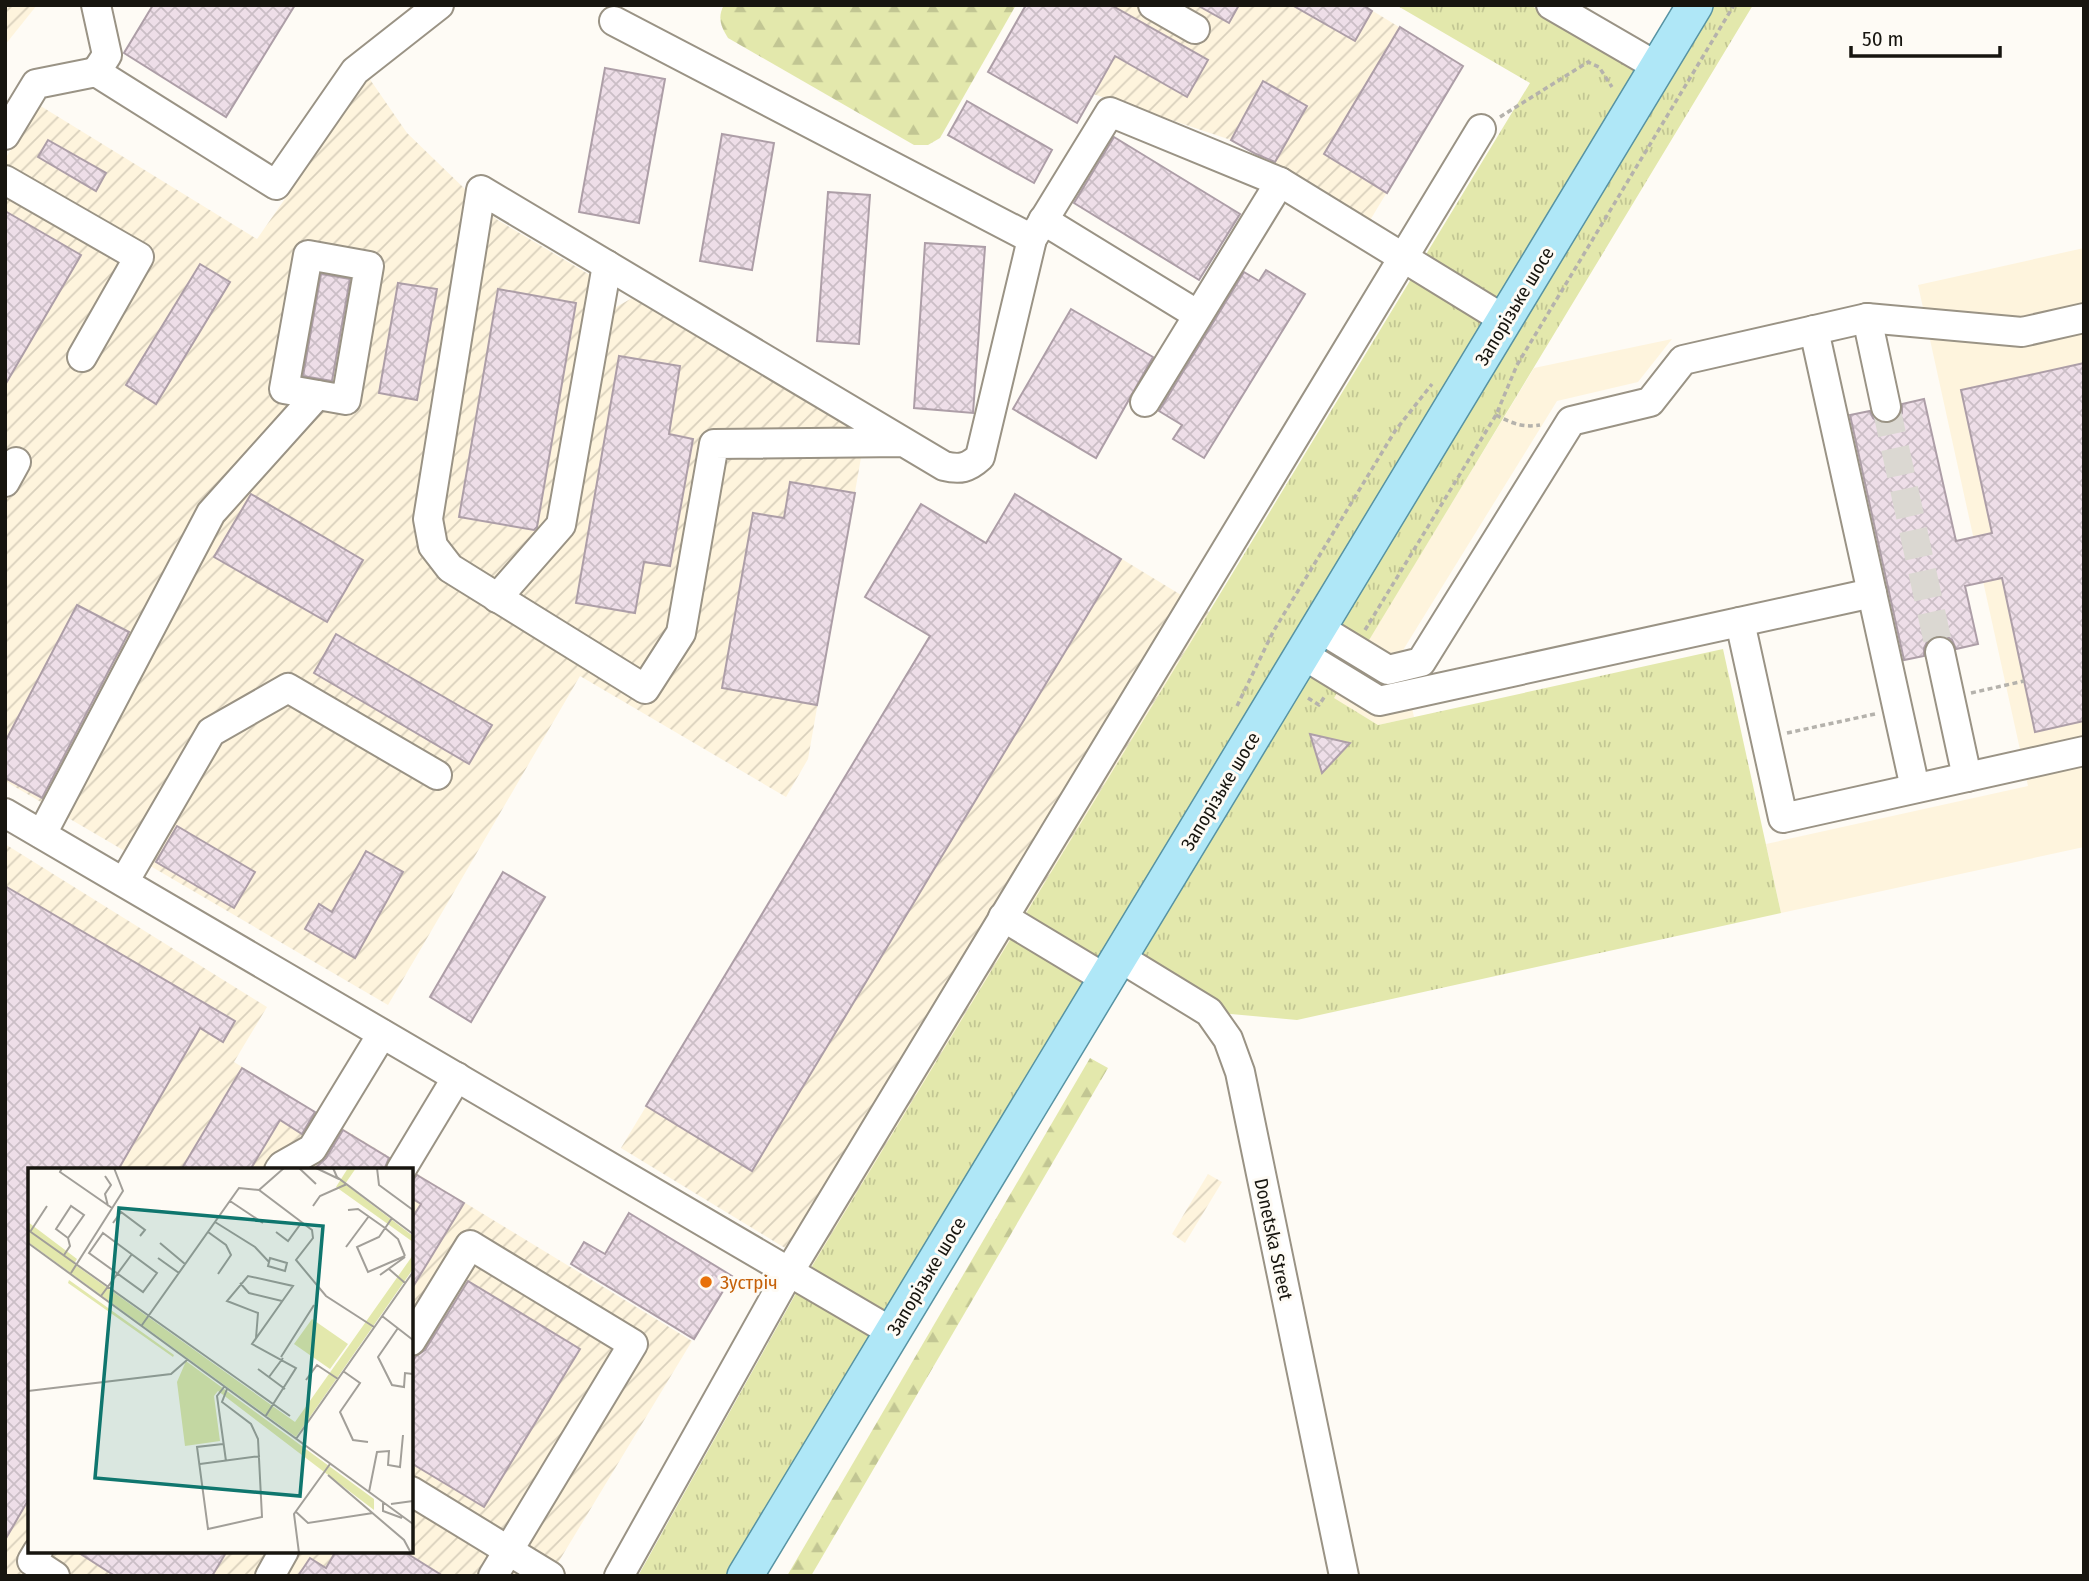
<svg xmlns="http://www.w3.org/2000/svg" width="2089" height="1581" viewBox="0 0 2089 1581" font-family="'Fira Sans Condensed',sans-serif">
	<style>
		.built { fill: #fef4dd }
		.industrial { fill: url(#industrial-furrows) }
		.grass { fill: url(#grass-tufts) }
		.forest { fill: url(#forest-firs) }
		.building { fill: url(#building-cross-hatch); stroke: #ad9ea7; stroke-width: 2 }
		.lines { fill: none; stroke-linecap: round; stroke-linejoin: round }
		.minor-tunnel { stroke: #dbd8d2; stroke-width: 28; stroke-dasharray: 28 14; stroke-linecap: butt }
		.minor-casing { stroke: #9a9385; stroke-width: 32 }
		.major-casing { stroke: #5793a3; stroke-width: 38 }
		.path { stroke: #b5b2ac; stroke-width: 3.5; stroke-dasharray: 5 3.5; stroke-linecap: butt }
		.minor { stroke: #fff; stroke-width: 28 }
		.major { stroke: #afe7f7; stroke-width: 35 }
		.food-dot { fill: #e8710a; stroke: #fefbf5; stroke-width: 2.5 }
		.labels { text-anchor: middle; stroke-width: 6; stroke-linejoin: round; paint-order: stroke }
		.street-label { font-size: 19px; fill: #17150f; stroke: #fefbf5 }
		.food-label { font-size: 19px; fill: #c56008; stroke: #fefbf5; text-anchor: start }
		.inset-road { fill: none; stroke: #a29f99; stroke-width: 2 }
		.view { fill: #0f766e; fill-opacity: 0.15; stroke: #0f766e; stroke-width: 3.5 }
		.inset-edge { fill: none; stroke: #17150f; stroke-width: 3.5 }
	</style>
	<defs>
		<pattern id="industrial-furrows" width="10" height="10" patternUnits="userSpaceOnUse" patternTransform="scale(1.75)"><rect width="10" height="10" fill="#fef4dd"/><path d="M-1 1l2-2M0 10L10 0M9 11l2-2" fill="none" stroke="#d9d0bc"/></pattern>
		<pattern id="grass-tufts" width="24" height="20" patternUnits="userSpaceOnUse" patternTransform="scale(1.75)"><rect width="24" height="20" fill="#e3e8ac"/><path d="M3 7l-1-3M5 7V3M7 7l1-3M15 17l-1-3M17 17v-4M19 17l1-3" fill="none" stroke="#c2c693"/></pattern>
		<pattern id="forest-firs" width="22" height="20" patternUnits="userSpaceOnUse" patternTransform="scale(1.75)"><rect width="22" height="20" fill="#e3e8ac"/><path d="M5 1l3.5 6h-7zM16 11l3.5 6h-7z" fill="#c2c693"/></pattern>
		<pattern id="building-cross-hatch" width="8" height="8" patternUnits="userSpaceOnUse" patternTransform="scale(1.75)"><rect width="8" height="8" fill="#eedee8"/><path d="M0 0l8 8M0 8l8-8" fill="none" stroke="#cbbec6"/></pattern>
	</defs>
	<rect width="100%" height="100%" fill="#fefbf5"/>
	<!-- built -->
	<g class="built">
		<polygon points="2084,248 2084,847 1781,913 1766,844 2028,786 1918,285"/>
		<polygon points="1672,339 1638,382 1557,401 1400,655 1414,717 1378,725 1333,698 1534,368"/>
	</g>
	<!-- industrial -->
	<g class="industrial">
		<polygon points="5,5 37,5 5,45"/>
		<polygon points="1026,5 1363,5 1463,66 1369,222 1231,140 1093,94 1077,123 988,72"/>
		<polygon points="369,78 407,133 496,219 595,278 609,311 634,297 865,435 808,759 786,797 580,676 388,1005 5,781 5,159 39,105 257,239"/>
		<polygon points="1015,494 1209,612 813,1265 621,1148"/>
		<polygon points="5,844 267,1007 234,1062 411,1170 30,1170 30,1551 411,1551 411,1170 692,1341 550,1576 5,1576"/>
		<polygon points="1208,1174 1222,1182 1185,1243 1172,1234"/>
	</g>
	<!-- grass -->
	<g class="grass">
		<polygon points="1396,5 1530,5 1641,69 730,1576 638,1576 800,1286 1530,83"/>
		<polygon points="1712,5 1753,5 1334,698 1378,725 1723,649 1781,913 1297,1020 1209,1012 1134,966"/>
	</g>
	<!-- forest -->
	<g class="forest">
		<path d="M724,5h292l-76,133 -12,7h-14l-186,-107c-7,-11 -11,-21 -4,-33z"/>
		<polygon points="1090,1058 1108,1068 811,1576 787,1576"/>
	</g>
	<!-- building -->
	<g class="building">
		<polygon points="153,5 295,5 226,117 124,53"/>
		<polygon points="1026,5 1111,5 1208,60 1187,97 1115,56 1077,123 988,72"/>
		<polygon points="1197,5 1239,5 1229,23"/>
		<polygon points="1292,5 1363,5 1372,11 1355,41"/>
		<polygon points="1400,27 1463,66 1387,193 1324,154"/>
		<polygon points="605,68 665,79 639,223 579,212"/>
		<polygon points="1263,81 1307,106 1275,162 1256,154 1231,140"/>
		<polygon points="967,101 1052,150 1034,183 948,135"/>
		<polygon points="722,134 774,143 752,270 700,261"/>
		<polygon points="1114,137 1240,214 1199,280 1074,203"/>
		<polygon points="48,140 106,173 96,191 38,157"/>
		<polygon points="828,192 870,195 859,344 817,341"/>
		<polygon points="5,211 81,255 5,385"/>
		<polygon points="925,243 985,247 973,413 914,408"/>
		<polygon points="200,264 230,282 156,404 126,385"/>
		<polygon points="1266,270 1305,294 1204,458 1173,439 1182,425 1159,411 1244,272 1259,281"/>
		<polygon points="321,274 350,279 332,381 303,376"/>
		<polygon points="398,283 437,289 417,400 379,393"/>
		<polygon points="498,289 576,303 537,527 534,530 459,517"/>
		<polygon points="1071,309 1153,357 1096,458 1013,409"/>
		<polygon points="619,356 680,366 669,434 693,439 670,566 644,562 635,613 576,603"/>
		<polygon points="2084,363 2084,721 2035,732 2002,578 1965,586 1978,644 1956,649 1952,640 1946,636 1937,636 1928,640 1924,648 1924,656 1904,660 1850,415 1870,411 1873,418 1880,423 1890,423 1898,419 1902,413 1902,404 1924,399 1956,541 1992,533 1961,390"/>
		<polygon points="790,482 855,493 817,705 722,688 753,513 784,518"/>
		<polygon points="251,494 363,560 327,622 214,557"/>
		<polygon points="1015,494 1121,559 752,1171 646,1106 930,636 865,597 921,504 986,543"/>
		<polygon points="77,605 129,632 42,798 5,778 5,742"/>
		<polygon points="336,634 492,725 469,764 314,673"/>
		<polygon points="1310,734 1350,743 1322,773"/>
		<polygon points="177,826 255,872 234,908 156,862"/>
		<polygon points="366,851 403,872 355,958 305,929 319,904 332,912"/>
		<polygon points="503,872 545,897 471,1022 430,997"/>
		<polygon points="5,886 235,1021 223,1042 200,1028 118,1170 30,1170 30,1497 5,1540"/>
		<polygon points="242,1068 315,1112 302,1134 280,1120 250,1170 181,1170"/>
		<polygon points="343,1130 389,1158 384,1170 313,1170 326,1158"/>
		<polygon points="417,1175 464,1203 411,1290 411,1220 421,1204 411,1198 411,1183"/>
		<polygon points="629,1213 732,1276 694,1339 571,1264 584,1242 605,1254"/>
		<polygon points="468,1281 580,1349 484,1507 411,1463 411,1364 416,1356 425,1350"/>
		<polygon points="76,1551 227,1551 212,1576 115,1576"/>
		<polygon points="336,1551 403,1551 443,1576 298,1576 310,1558 326,1568"/>
	</g>
	<g class="lines">
		<!-- minor-tunnel -->
		<polyline class="minor-tunnel" points="1886,407 1940,652"/>
		<!-- minor casing -->
		<g class="minor-casing">
			<g id="minor">
				<polyline points="96,5 107,55 96,72"/>
				<polyline points="1153,5 1195,29"/>
				<polyline points="1551,5 1658,67"/>
				<polyline points="614,21 1032,239"/>
				<polyline points="5,135 36,84 96,72 276,185 355,71 439,5"/>
				<polyline points="5,180 139,257 82,357"/>
				<polyline points="1043,220 1198,315"/>
				<polygon points="308,255 369,266 346,400 284,389"/>
				<polyline points="1867,318 1886,407"/>
				<polyline points="1814,330 1915,788"/>
				<polyline points="1145,402 1280,182"/>
				<path d="M903,442l-189,2 -33,189 -36,56 -195,-121 -17,-22 -5,-27 53,-329 463,276c16,4 24,2 36,-9l52,-218 78,-127 170,70 225,138"/>
				<polyline points="5,482 16,462"/>
				<polyline points="497,598 561,525 607,265"/>
				<polyline points="1740,622 1783,818 2084,751"/>
				<polyline points="1319,628 1388,670 1421,662 1571,421 1650,402 1683,360 1867,318 2022,332 2084,318"/>
				<polyline points="1940,652 1967,777"/>
				<polyline points="1302,654 1379,701 1872,593"/>
				<polyline points="5,813 892,1332"/>
				<polyline points="42,834 211,513 317,395"/>
				<polyline points="124,882 211,732 288,688 437,775"/>
				<polyline points="1003,917 1106,979"/>
				<polyline points="1119,957 1209,1012 1228,1039 1240,1072 1344,1576"/>
				<polyline points="279,1170 282,1166 312,1149 382,1034"/>
				<polyline points="401,1170 457,1077"/>
				<polyline points="411,1341 470,1245 633,1344 493,1576"/>
				<polyline points="411,1491 550,1576"/>
				<polyline points="38,1551 32,1561 55,1576"/>
				<polyline points="270,1576 284,1551"/>
				<polyline points="619,1576 789,1272 1481,129"/>
			</g>
		</g>
		<!-- major casing -->
		<g class="major-casing">
			<polyline id="major" points="745,1576 1695,5"/>
		</g>
		<!-- path -->
		<g class="path">
			<polyline points="1500,117 1588,62 1599,67 1612,87"/>
			<path d="M1496,415c15,8 27,13 44,10"/>
			<polyline points="1365,630 1496,415 1517,365 1734,5"/>
			<polyline points="1971,693 2024,681"/>
			<polyline points="1308,698 1319,705 1325,696"/>
			<polyline points="1237,706 1273,632 1395,431 1432,384"/>
			<polyline points="1787,733 1875,714"/>
		</g>
		<!-- minor -->
		<use href="#minor" class="minor"/>
		<!-- major -->
		<use href="#major" class="major"/>
	</g>
	<!-- markers -->
	<circle class="food-dot" cx="706" cy="1282" r="7"/>
	<g class="labels">
		<!-- street labels -->
		<g class="street-label">
			<text transform="translate(1514 306) rotate(-59)" y="7">Запорізьке шосе</text>
			<text transform="translate(1220 791) rotate(-59)" y="7">Запорізьке шосе</text>
			<text transform="translate(1274 1239) rotate(78)" y="7">Donetska Street</text>
			<text transform="translate(926 1276) rotate(-59)" y="7">Запорізьке шосе</text>
		</g>
		<!-- food labels -->
		<g class="food-label">
			<text x="720" y="1289">Зустріч</text>
		</g>
	</g>
	<!-- overview -->
	<g transform="translate(28 1168)">
		<rect width="385" height="385" fill="#fefbf5"/>
		<path d="M320,0h8l-11,16 68,52v6l-77,-55zM0,54l49,37 -3,5 221,158 118,-167v14l-117,168 -268,-195zM158,193l188,138v11l-156,-119 -4,5 6,45 -35,5 -8,-64z" fill="#e3e8ac"/>
		<path d="M41,112l105,75 -1,2 -105,-74zM284,151l36,25 -18,25 -36,-25z" fill="#e3e8ac"/>
		<path class="inset-road" d="M34,0l-2,4 52,36M271,0l17,16M288,0l23,11M305,0l4,9 76,57M349,0l2,17 34,25M77,8l6,9 -6,9 3,12M231,22l25,-22M202,33l33,22M285,38l7,-10 27,-12M320,42l10,-1 27,19 13,11 7,17M364,50l-13,19 -22,10 11,25 37,-16M187,54l40,25 14,15M85,55l8,-11 24,18 -5,6M0,62l262,186M2,64l17,-26M180,64l18,13 5,10 -13,19M248,64l12,9 14,-19M75,65l54,40 -14,19 -54,-39zM0,75l385,281M132,75l25,21M318,79l23,-31M36,87l6,-9 -2,-8 -12,-9 15,-23 13,9 -16,23M130,90l21,15M242,90l17,5 -2,8 -17,-5zM361,101l16,14M43,105l52,-82 -9,-23M352,107l25,-18M212,115l9,10 33,8M73,128l31,-42M354,148l31,24M114,157l97,-137 20,2 53,40 1,8 -17,22 30,36 48,31M370,160l-20,29 14,28 12,2 1,-14 8,1M228,170l2,-25 -31,-12 21,-25 45,10 -41,58 44,24 -31,49M253,189l33,-52M230,201l27,20M315,203l17,12 -20,29 13,28 15,2M241,209l14,-19M278,212l11,-15 21,14M196,219l-7,9 9,65M0,223l143,-17 16,-14M268,271l117,-167M195,276l-26,3 11,82 54,-12 -4,-78 -7,-15 -29,-22 5,-13M172,296l60,-8M300,307l76,65 7,13M341,324l8,-40 12,-1 -1,14 12,2 3,-32M355,335v8l19,7M363,336l22,-3M267,343l13,12 65,-10M271,385l-5,-39 36,-50"/>
		<path class="view" d="M91,40l204,18 -23,270 -205,-18z"/>
		<rect width="385" height="385" class="inset-edge"/>
	</g>
	<!-- border -->
	<rect width="2089" height="1581" fill="none" stroke="#17150f" stroke-width="14"/>
	<!-- scale -->
	<path d="M1851 46v10h149v-10" fill="none" stroke="#17150f" stroke-width="3.5"/>
	<text x="1862" y="46" font-size="21" fill="#17150f" stroke="#fefbf5" stroke-width="5" paint-order="stroke">50 m</text>
</svg>
